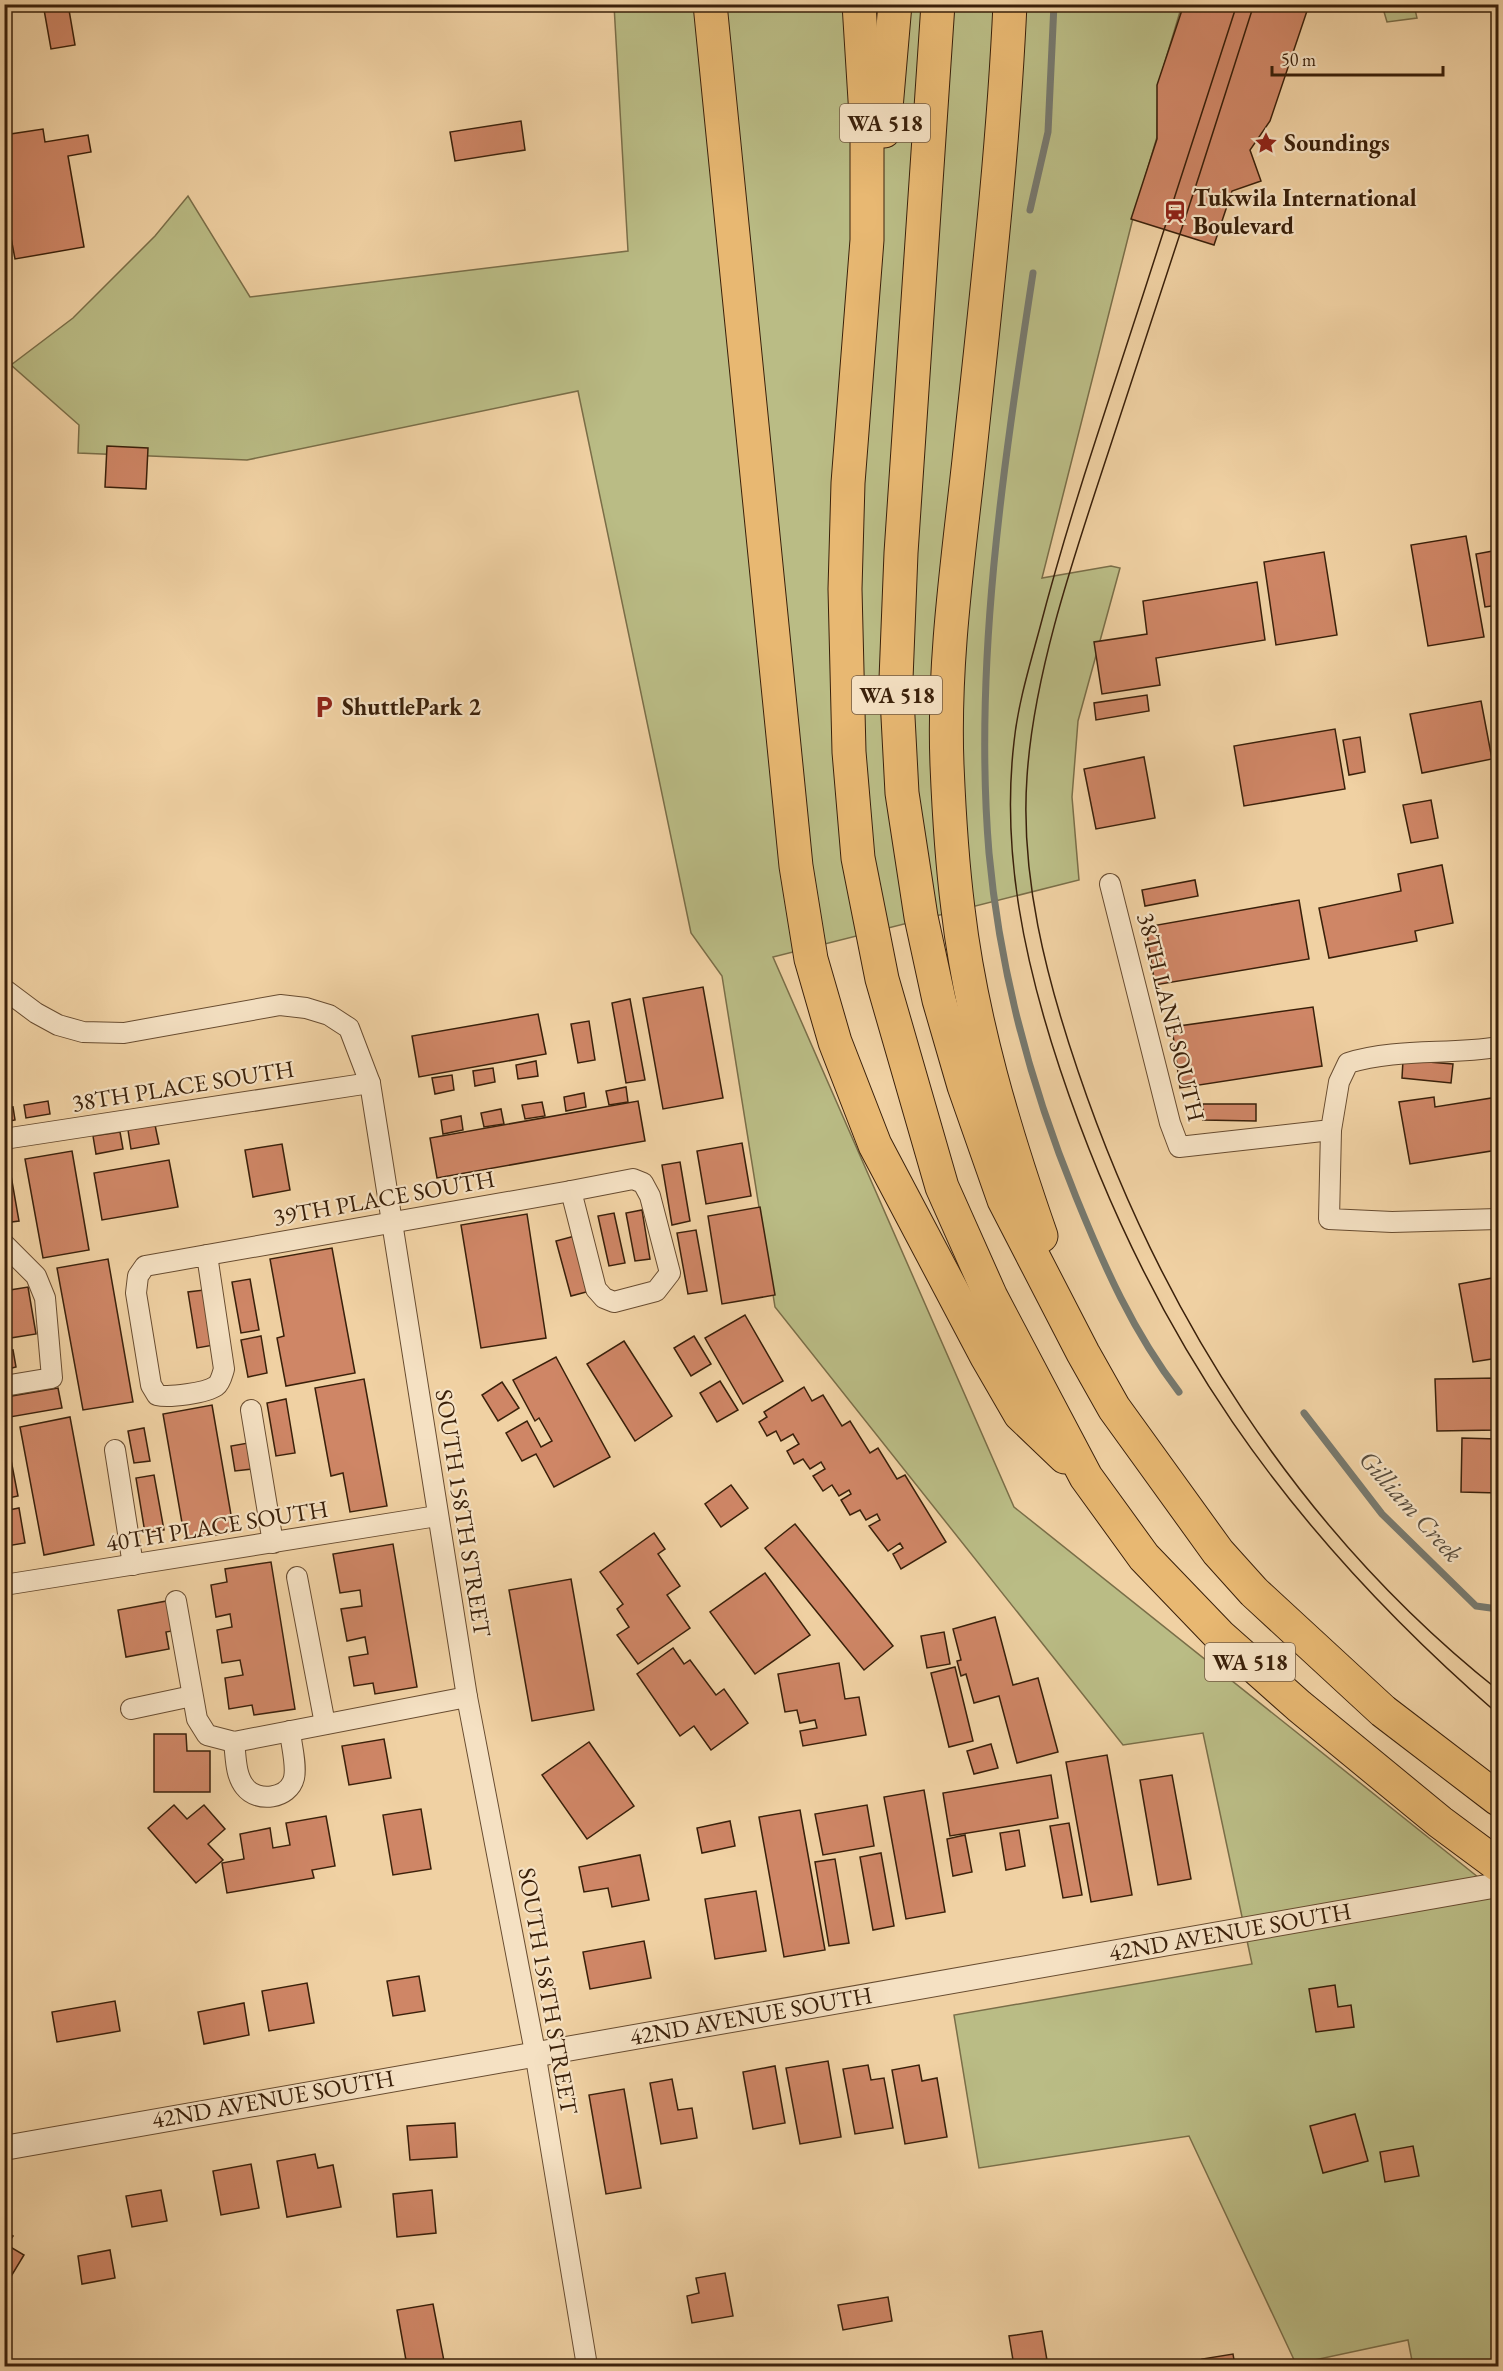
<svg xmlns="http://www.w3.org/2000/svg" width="1503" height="2371" viewBox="0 0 1503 2371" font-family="'EB Garamond',serif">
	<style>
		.green { fill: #babc85; stroke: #7a6e48; stroke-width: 1.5 }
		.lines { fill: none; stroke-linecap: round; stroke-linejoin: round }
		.stream { stroke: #77796e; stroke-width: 7 }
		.building { fill: #cf8666; stroke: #3a200a; stroke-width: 1.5 }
		.minor-casing { stroke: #684c30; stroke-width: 22 }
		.tertiary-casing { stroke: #684c30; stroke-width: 26 }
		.motorway-casing { stroke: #3a200a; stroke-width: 35 }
		.minor { stroke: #f5e1c3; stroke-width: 20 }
		.tertiary { stroke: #f5e1c3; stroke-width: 24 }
		.motorway { stroke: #e8b872; stroke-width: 33 }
		.tram { stroke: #3a200a; stroke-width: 1.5 }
		.labels { text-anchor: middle; stroke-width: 4.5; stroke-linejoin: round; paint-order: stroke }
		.shield { fill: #f5e1c3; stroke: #725a42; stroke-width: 1.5 }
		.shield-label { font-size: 22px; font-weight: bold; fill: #3a200a }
		.poi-label { font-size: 24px; font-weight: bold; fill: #3a200a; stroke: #f5e1c3; text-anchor: start }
		.street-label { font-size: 24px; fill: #3a200a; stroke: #f5e1c3 }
		.water-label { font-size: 26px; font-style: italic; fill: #584c3c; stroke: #f5e1c3 }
	</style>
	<rect width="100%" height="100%" fill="#f0d1a3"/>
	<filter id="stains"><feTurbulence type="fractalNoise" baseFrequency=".00333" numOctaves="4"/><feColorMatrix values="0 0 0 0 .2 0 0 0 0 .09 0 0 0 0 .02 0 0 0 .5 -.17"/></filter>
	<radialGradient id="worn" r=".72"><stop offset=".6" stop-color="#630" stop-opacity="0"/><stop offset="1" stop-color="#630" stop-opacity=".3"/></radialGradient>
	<!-- green -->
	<g class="green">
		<polygon points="614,5 1182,5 1158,85 1157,137 1133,218 1042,578 1111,566 1120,568 1078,721 1072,797 1079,880 773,957 1014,1507 1498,1893 1498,2366 1413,2366 1408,2340 1296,2364 1189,2136 979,2168 954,2015 1252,1964 1203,1733 1123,1745 775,1307 722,976 691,933 578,391 247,460 78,453 79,425 11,365 73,318 155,236 188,196 250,297 628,251"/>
		<polygon points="1382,5 1414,5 1417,18 1387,22"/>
	</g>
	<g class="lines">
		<!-- stream -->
		<g class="stream">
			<polyline points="1030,210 1048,132 1054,4"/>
			<path d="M1033,273c-29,190 -60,388 -44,580 11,119 42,234 87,344 28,69 57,135 103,195"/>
			<polyline points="1304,1413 1382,1514 1476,1606 1498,1609"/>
		</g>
	</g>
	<!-- building -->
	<g class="building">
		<polygon points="43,4 68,4 75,45 51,49"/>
		<polygon points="1184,4 1298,4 1308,8 1270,121 1250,150 1261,181 1232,191 1214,245 1131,219 1157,139 1157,85"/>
		<polygon points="521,121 525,150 455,161 450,132"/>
		<polygon points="43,129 45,142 88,135 91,152 68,156 84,247 15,259 4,200 4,135"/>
		<polygon points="107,446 148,448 146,489 105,487"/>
		<polygon points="1466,536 1484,637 1428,646 1411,545"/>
		<polygon points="1493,551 1498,605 1485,607 1476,554"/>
		<polygon points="1324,552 1337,635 1276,645 1264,562"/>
		<polygon points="1257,582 1265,640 1156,658 1160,685 1102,694 1094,642 1147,634 1143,601"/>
		<polygon points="1147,695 1149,711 1096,720 1094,703"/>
		<polygon points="1481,701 1492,759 1422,773 1410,714"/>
		<polygon points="1335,729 1345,789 1244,806 1234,746"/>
		<polygon points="1360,737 1365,772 1349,775 1343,740"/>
		<polygon points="1144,757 1155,818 1096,829 1084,769"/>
		<polygon points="1431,800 1438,838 1411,843 1403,805"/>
		<polygon points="1442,865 1453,923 1415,931 1417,941 1329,958 1319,908 1401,891 1398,874"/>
		<polygon points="1195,880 1198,896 1145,906 1142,890"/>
		<polygon points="1299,900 1309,959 1155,985 1146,927"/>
		<polygon points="703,987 723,1098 663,1109 643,998"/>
		<polygon points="630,999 645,1080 626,1083 612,1003"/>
		<polygon points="1313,1007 1322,1066 1180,1088 1172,1027"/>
		<polygon points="538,1014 546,1054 419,1077 412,1036"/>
		<polygon points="589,1021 595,1060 578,1063 571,1024"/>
		<polygon points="1403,1060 1453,1064 1451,1083 1402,1078"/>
		<polygon points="536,1061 538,1076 518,1079 516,1065"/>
		<polygon points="493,1068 495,1082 475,1086 473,1071"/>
		<polygon points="452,1075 454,1090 435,1094 432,1078"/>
		<polygon points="626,1087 628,1102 609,1105 606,1091"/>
		<polygon points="584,1093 586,1107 566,1111 564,1097"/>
		<polygon points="1434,1097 1435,1107 1498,1097 1498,1154 1498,1150 1410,1164 1399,1102"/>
		<polygon points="48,1101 50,1114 26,1118 24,1105"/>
		<polygon points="638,1101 645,1141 437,1178 430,1138"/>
		<polygon points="542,1102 545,1116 525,1119 522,1105"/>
		<polygon points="1203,1104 1256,1104 1256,1121 1203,1120"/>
		<polygon points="13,1107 15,1120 4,1122 4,1109"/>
		<polygon points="501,1109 504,1124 484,1127 481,1113"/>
		<polygon points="461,1116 463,1130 443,1134 441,1120"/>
		<polygon points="155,1125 159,1144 131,1149 128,1130"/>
		<polygon points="120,1132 123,1149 96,1154 93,1136"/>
		<polygon points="742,1143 751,1196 706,1204 697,1151"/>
		<polygon points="282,1144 290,1190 253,1197 245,1150"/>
		<polygon points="72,1151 89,1250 43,1258 25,1159"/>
		<polygon points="169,1160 178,1207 102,1220 94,1173"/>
		<polygon points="680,1162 690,1221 672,1225 662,1165"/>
		<polygon points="10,1170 19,1221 4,1223 4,1171"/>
		<polygon points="760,1207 775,1295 722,1304 708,1216"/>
		<polygon points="642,1210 650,1259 635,1261 626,1213"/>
		<polygon points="614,1213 625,1263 609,1266 598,1216"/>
		<polygon points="527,1214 546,1338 481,1348 461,1225"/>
		<polygon points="696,1230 707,1291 688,1294 677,1233"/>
		<polygon points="575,1236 590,1291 571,1296 556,1241"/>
		<polygon points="332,1248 355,1373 286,1386 277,1338 284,1336 270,1259"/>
		<polygon points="108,1259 133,1402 83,1410 57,1268"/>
		<polygon points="1498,1277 1498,1358 1473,1362 1459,1284"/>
		<polygon points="250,1279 259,1330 241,1333 232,1282"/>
		<polygon points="28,1287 36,1334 4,1339 4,1291"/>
		<polygon points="204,1290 214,1345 197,1348 188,1292"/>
		<polygon points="745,1315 783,1381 743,1404 705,1338"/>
		<polygon points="261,1336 267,1373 248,1377 241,1340"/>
		<polygon points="694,1336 711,1364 691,1376 674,1348"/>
		<polygon points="624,1341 672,1416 635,1441 587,1364"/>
		<polygon points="13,1350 16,1367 4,1370 4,1352"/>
		<polygon points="556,1357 610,1457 554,1487 536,1454 522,1461 506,1433 527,1421 541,1447 552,1441 539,1418 535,1421 513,1380"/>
		<polygon points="1498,1378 1498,1430 1437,1431 1435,1379"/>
		<polygon points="364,1379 387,1506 350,1512 343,1473 331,1476 315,1388"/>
		<polygon points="720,1381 738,1410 717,1422 700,1393"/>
		<polygon points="502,1382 519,1408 498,1421 482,1395"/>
		<polygon points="804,1387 812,1401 823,1395 842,1426 850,1421 870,1453 878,1448 897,1479 905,1475 946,1542 901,1569 893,1554 903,1548 900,1543 888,1551 869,1526 880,1520 877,1514 866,1520 860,1510 850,1515 841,1500 851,1494 849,1490 839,1496 832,1485 823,1491 813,1476 825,1469 821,1462 810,1469 803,1459 794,1464 787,1451 799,1444 793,1434 781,1441 776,1431 767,1436 759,1422 767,1417 764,1412"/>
		<polygon points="58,1388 62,1408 10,1417 6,1397"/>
		<polygon points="286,1399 295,1453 276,1456 267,1403"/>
		<polygon points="212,1405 234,1532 185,1540 163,1414"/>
		<polygon points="70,1417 94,1545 44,1555 20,1427"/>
		<polygon points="4,1424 7,1424 11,1447 4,1448"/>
		<polygon points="144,1428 150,1461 134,1463 128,1431"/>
		<polygon points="1462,1438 1498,1439 1498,1493 1461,1492"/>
		<polygon points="248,1443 252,1469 235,1471 231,1446"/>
		<polygon points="11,1460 18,1496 4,1499 4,1461"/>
		<polygon points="154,1475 164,1530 145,1533 136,1478"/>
		<polygon points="731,1485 748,1508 721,1527 705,1504"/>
		<polygon points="19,1508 25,1543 7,1546 4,1511"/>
		<polygon points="795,1524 893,1646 864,1670 765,1548"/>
		<polygon points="654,1533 665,1549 658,1554 680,1586 667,1595 690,1628 638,1664 617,1635 629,1627 617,1609 623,1604 600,1572"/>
		<polygon points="393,1544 417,1687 375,1694 373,1683 354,1686 349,1657 368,1654 365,1637 347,1641 341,1609 362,1606 360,1590 340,1593 333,1554"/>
		<polygon points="271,1562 295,1709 254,1715 252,1705 229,1709 225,1678 243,1675 240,1660 222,1663 217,1630 232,1627 230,1614 216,1617 211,1585 227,1582 225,1569"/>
		<polygon points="765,1573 810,1635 755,1674 710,1612"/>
		<polygon points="571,1579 594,1710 532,1721 509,1590"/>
		<polygon points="172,1600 177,1630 166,1632 169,1649 126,1657 118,1610"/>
		<polygon points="995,1617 1013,1685 1038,1678 1058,1752 1017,1763 999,1696 974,1703 966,1674 961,1676 957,1661 961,1660 953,1629"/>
		<polygon points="944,1632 950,1664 927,1668 921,1636"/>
		<polygon points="673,1648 684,1664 690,1660 716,1695 724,1689 748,1723 711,1750 694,1726 680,1736 637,1674"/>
		<polygon points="839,1663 845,1699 859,1697 866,1735 803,1746 800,1731 817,1728 815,1720 800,1723 797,1710 785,1712 778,1674"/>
		<polygon points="955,1667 973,1741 949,1747 931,1673"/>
		<polygon points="154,1734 186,1734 187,1751 210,1751 210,1792 154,1792"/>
		<polygon points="384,1739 391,1778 349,1785 342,1746"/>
		<polygon points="589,1742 634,1806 587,1839 542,1775"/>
		<polygon points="991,1744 998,1768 974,1774 967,1751"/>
		<polygon points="1107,1755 1132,1895 1091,1902 1066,1762"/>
		<polygon points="1051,1775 1058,1818 950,1836 943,1793"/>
		<polygon points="1172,1775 1191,1879 1158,1885 1140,1780"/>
		<polygon points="924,1790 945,1912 906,1919 884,1797"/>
		<polygon points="174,1805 187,1819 204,1805 225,1829 208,1844 223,1860 196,1883 148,1828"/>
		<polygon points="867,1805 874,1846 823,1855 815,1814"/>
		<polygon points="421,1809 431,1869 393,1875 383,1815"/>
		<polygon points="800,1810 825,1950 784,1957 759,1817"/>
		<polygon points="326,1816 335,1866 312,1870 314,1878 227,1893 222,1863 244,1859 240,1834 270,1828 273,1848 290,1845 286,1823"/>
		<polygon points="730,1821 735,1846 702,1853 697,1828"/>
		<polygon points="1069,1823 1082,1895 1063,1898 1050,1826"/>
		<polygon points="1019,1830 1025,1866 1006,1870 1000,1833"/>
		<polygon points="965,1835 972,1872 953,1876 947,1839"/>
		<polygon points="881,1853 894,1926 873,1930 860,1857"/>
		<polygon points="640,1855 649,1900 612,1907 608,1888 584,1892 579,1867"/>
		<polygon points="835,1859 849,1943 829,1946 815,1862"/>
		<polygon points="756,1891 766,1951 715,1959 705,1899"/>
		<polygon points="644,1941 651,1978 590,1989 583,1952"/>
		<polygon points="419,1976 425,2011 393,2016 387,1981"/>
		<polygon points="307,1983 314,2023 269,2031 262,1991"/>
		<polygon points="1335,1985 1338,2007 1351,2005 1354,2027 1316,2032 1309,1989"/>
		<polygon points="115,2001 120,2031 57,2042 52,2012"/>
		<polygon points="244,2003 249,2035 204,2044 198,2012"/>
		<polygon points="828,2061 841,2137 800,2144 786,2068"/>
		<polygon points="868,2065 871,2080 884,2078 893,2128 855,2134 843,2069"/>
		<polygon points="919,2065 922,2081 937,2078 947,2137 905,2144 892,2070"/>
		<polygon points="775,2066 785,2123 753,2129 743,2072"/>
		<polygon points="672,2079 678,2110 692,2108 697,2138 661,2144 650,2083"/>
		<polygon points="624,2089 641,2188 606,2194 589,2095"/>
		<polygon points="1355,2114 1368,2161 1323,2173 1310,2126"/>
		<polygon points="455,2123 457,2157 410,2160 407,2126"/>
		<polygon points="1413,2146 1419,2176 1385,2182 1380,2152"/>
		<polygon points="315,2154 318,2168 333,2165 341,2207 287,2217 277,2161"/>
		<polygon points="251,2164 259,2208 221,2215 213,2171"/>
		<polygon points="161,2190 167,2221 132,2227 126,2196"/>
		<polygon points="432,2190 436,2233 397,2237 393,2194"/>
		<polygon points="4,2231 13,2236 7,2245 24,2255 4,2288"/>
		<polygon points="110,2250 115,2278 82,2284 78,2256"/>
		<polygon points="725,2273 733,2316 692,2323 687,2296 699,2293 696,2278"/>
		<polygon points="888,2297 892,2321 843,2330 838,2305"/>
		<polygon points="433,2304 444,2361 407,2366 397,2310"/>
		<polygon points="1042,2331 1048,2366 1014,2366 1009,2336"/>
		<polygon points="1233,2354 1235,2366 1203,2366 1202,2359"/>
	</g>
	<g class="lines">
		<!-- minor casing -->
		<g class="minor-casing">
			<g id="minor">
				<path d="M1110,884l60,239 9,24 152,-17 8,-48 9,-19c48,-15 101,-8 150,-16"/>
				<polyline points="4,989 36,1013 58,1025 83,1032 124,1033 280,1005 306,1008 329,1015 349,1028 370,1083 467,1697 535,2052 587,2366"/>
				<polyline points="1331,1130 1329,1219 1392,1222 1498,1219"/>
				<polyline points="4,1139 370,1083"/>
				<polygon points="633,1179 643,1183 650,1196 670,1273 656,1291 614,1302 604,1298 596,1289 571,1191"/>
				<polyline points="4,1244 36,1276 45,1298 52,1378 4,1386"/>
				<path d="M207,1255l17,114c-2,6 -3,13 -8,17 -10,7 -47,12 -59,9l-6,-10 -15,-92 2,-17 7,-10z"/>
				<polyline points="207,1255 571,1191"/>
				<polyline points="251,1410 273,1543"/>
				<polyline points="115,1450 133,1565"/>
				<polyline points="297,1577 325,1724"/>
				<polyline points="4,1585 437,1516"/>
				<polyline points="176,1601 197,1719 207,1735 234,1742 467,1697"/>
				<polyline points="131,1709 192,1696"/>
				<path d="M234,1742c2,14 1,33 11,45 12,16 44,12 49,-9 3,-13 -3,-34 -4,-47"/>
			</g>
		</g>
		<!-- tertiary casing -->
		<g class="tertiary-casing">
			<polyline id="tertiary" points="4,2148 1498,1885"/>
		</g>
		<!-- motorway casing -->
		<g class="motorway-casing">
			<g id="motorway">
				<polyline points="710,4 796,866 811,959 835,1042 875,1145 987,1357 1020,1414 1065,1457"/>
				<polyline points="859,4 867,132 867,240 848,483 845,589 849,752 858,858 882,979 942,1187 991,1297 1086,1477 1144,1557 1219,1635 1299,1706 1440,1822 1498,1865"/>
				<polyline points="938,4 901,553 896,679 902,793 921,917 939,1000 964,1086 1004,1200 1083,1353 1114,1408 1218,1552 1254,1592 1383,1711 1498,1799"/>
				<path d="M1010,4c-7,153 -25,304 -41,456 -11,101 -26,203 -22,305 2,48 5,97 11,144 13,111 46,221 83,327"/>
				<polyline points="884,131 895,4"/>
			</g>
		</g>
		<!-- minor -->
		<use href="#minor" class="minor"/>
		<!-- tertiary -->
		<use href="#tertiary" class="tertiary"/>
		<!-- motorway -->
		<use href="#motorway" class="motorway"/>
		<!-- tram -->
		<g class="tram">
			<path d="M1237,4c-46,146 -94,290 -141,435 -21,64 -40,127 -57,192 -10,37 -21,73 -25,111 -13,111 11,222 46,327 89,267 226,461 438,645"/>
			<path d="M1254,4c-46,146 -94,292 -142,437 -34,104 -78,227 -85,336 -7,99 19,200 51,294 81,240 220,460 420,619"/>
		</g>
	</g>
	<!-- icons -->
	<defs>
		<g id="sight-bare" transform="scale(1.8)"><path d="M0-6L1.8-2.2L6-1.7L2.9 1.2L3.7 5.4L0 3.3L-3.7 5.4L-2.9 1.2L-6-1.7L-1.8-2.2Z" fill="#8f2418" stroke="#f5e1c3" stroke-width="2.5" paint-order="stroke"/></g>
		<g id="station-bare" transform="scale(1.8)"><path d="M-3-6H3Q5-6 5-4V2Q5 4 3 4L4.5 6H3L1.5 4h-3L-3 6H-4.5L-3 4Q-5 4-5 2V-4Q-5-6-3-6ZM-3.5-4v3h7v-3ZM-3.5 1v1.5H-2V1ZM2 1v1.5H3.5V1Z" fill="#8f2418" stroke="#f5e1c3" stroke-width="2.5" paint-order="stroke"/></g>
		<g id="parking-bare" transform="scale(1.8)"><path d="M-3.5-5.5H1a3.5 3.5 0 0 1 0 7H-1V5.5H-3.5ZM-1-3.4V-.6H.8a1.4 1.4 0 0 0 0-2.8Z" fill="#8f2418" stroke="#f5e1c3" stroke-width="2.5" paint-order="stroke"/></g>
	</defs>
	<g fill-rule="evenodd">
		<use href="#sight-bare" x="1266" y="143"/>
		<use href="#station-bare" x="1175" y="212"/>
		<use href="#parking-bare" x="324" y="707"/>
	</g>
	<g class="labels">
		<!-- shield labels -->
		<g class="shield">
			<rect x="840" y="104" width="90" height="38" rx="4.5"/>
			<rect x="852" y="676" width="90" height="38" rx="4.5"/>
			<rect x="1205" y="1643" width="90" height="38" rx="4.5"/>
		</g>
		<g class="shield-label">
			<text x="885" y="131">WA 518</text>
			<text x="897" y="703">WA 518</text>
			<text x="1250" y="1670">WA 518</text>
		</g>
		<!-- poi labels -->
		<g class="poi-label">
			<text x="1284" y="151">Soundings</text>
			<text x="1193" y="206">Tukwila International<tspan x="1193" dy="28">Boulevard</tspan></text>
			<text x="342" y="715">ShuttlePark 2</text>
		</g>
		<!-- street labels -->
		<g class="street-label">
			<text transform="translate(1171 1017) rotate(76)" y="8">38TH LANE SOUTH</text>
			<text transform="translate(183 1086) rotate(-9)" y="8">38TH PLACE SOUTH</text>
			<text transform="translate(384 1198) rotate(-10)" y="8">39TH PLACE SOUTH</text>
			<text transform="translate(463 1513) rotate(81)" y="8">SOUTH 158TH STREET</text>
			<text transform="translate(217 1526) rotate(-9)" y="8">40TH PLACE SOUTH</text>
			<text transform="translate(1230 1932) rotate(-10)" y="8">42ND AVENUE SOUTH</text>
			<text transform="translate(548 1991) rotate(80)" y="8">SOUTH 158TH STREET</text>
			<text transform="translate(751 2016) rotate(-10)" y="8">42ND AVENUE SOUTH</text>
			<text transform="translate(273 2099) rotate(-10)" y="8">42ND AVENUE SOUTH</text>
		</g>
		<!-- water labels -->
		<g class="water-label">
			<text transform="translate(1411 1506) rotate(48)" y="9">Gilliam Creek</text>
		</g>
	</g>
	<!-- margin -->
	<rect width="1503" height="2371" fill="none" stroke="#f0d1a3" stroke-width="24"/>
	<rect x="6" y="6" width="1491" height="2359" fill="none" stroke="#3a200a" stroke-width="3"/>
	<rect x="12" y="12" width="1479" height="2347" fill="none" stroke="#3a200a" stroke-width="1.5"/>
	<!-- scale -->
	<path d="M1272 66v9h171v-9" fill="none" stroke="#3a200a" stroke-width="3"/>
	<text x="1281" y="66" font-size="18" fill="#3a200a" stroke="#f5e1c3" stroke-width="4.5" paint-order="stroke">50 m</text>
	<rect width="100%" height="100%" filter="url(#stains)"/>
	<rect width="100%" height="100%" fill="url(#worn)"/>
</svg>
